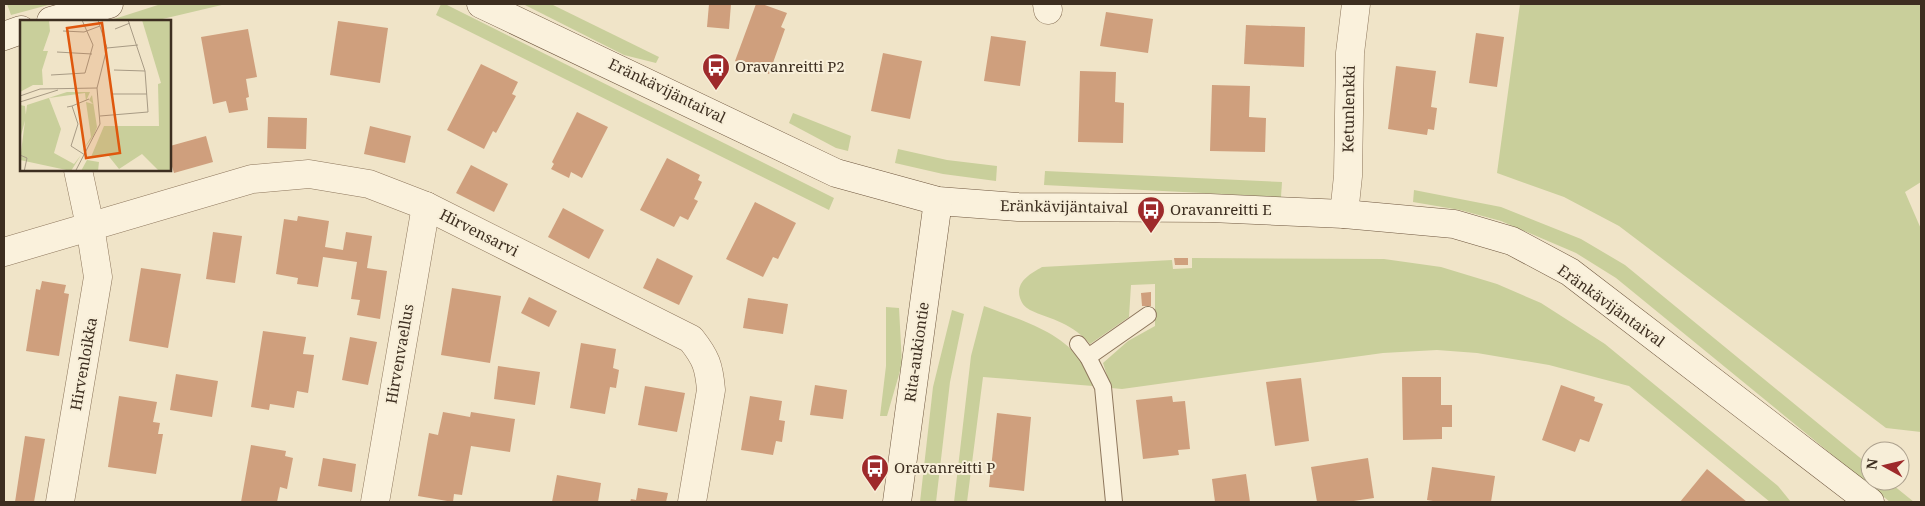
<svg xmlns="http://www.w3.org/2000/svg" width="1925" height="506" viewBox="0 0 1925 506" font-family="'Noto Serif',serif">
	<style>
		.green { fill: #c9cf9b }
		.building { fill: #cf9f7d }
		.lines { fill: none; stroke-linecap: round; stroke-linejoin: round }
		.lane-casing { stroke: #8d765c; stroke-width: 18 }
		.street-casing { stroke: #8d765c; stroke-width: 29 }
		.secondary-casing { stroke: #6f573f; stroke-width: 29 }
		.lane { stroke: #faf1dc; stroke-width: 16 }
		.street { stroke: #faf1dc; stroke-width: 28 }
		.secondary { stroke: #faf1dc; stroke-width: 28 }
		.labels { text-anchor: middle; stroke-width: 4; stroke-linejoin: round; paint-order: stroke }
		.poi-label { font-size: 15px; fill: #3d2e20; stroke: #f7eed8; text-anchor: start }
		.street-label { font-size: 15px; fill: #3d2e20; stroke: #f7eed8 }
		.inset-road { fill: none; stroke: #a89b85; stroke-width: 1 }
		.view { fill: #df570d; fill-opacity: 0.15; stroke: #df570d; stroke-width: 2.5 }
		.inset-edge { fill: none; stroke: #3d2e20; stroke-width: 2.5 }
	</style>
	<rect width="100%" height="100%" fill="#f0e4c8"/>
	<!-- green -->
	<g class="green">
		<polygon points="7,4 52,4 11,15"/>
		<polygon points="161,4 226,4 154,21 108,21"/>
		<polygon points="441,4 445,4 834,198 829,210 436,15"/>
		<polygon points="523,4 551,4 659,57 656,63 624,55"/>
		<polygon points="1520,4 1921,4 1921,182 1905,192 1921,229 1921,432 1886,428 1619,226 1564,197 1497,173"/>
		<polygon points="793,113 851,136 848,151 836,148 789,123"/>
		<polygon points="898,149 947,160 997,166 996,181 943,174 895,163"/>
		<polygon points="1045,171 1282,182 1281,197 1044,185"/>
		<polygon points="1414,190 1501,207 1581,239 1625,265 1870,466 1870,481 1888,481 1914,502 1890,502 1616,278 1576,253 1501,221 1460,210 1413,202"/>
		<path d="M1192,258l192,1 57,8 56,17 44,19 64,41 173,142 13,16h-21l-141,-116 -80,-21 -72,-12 -40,-3 -54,3 -261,36 -11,-1 -8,-25 25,-22 27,-15v-42l-24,1 -2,32 -39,27c-8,-9 -17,-16 -28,-21 -10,-5 -22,-8 -32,-13 -5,-3 -8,-6 -10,-12 -5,-16 10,-24 22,-31l130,-7 1,9 19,-1z"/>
		<path d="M984,306c33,13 76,24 97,55 5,8 8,17 12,25l-110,-9 -16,125h-13l17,-146z"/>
		<polygon points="886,307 899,308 902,364 887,416 880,416 886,366"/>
		<polygon points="952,310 964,314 950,382 936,502 920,502 933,387"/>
	</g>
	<!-- building -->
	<g class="building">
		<polygon points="709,4 731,4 729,29 707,27"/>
		<polygon points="756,4 762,4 787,13 781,27 785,29 769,74 735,61"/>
		<polygon points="1106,12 1153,19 1148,53 1100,46"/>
		<polygon points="338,21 388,28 380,83 330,75"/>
		<polygon points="1246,25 1305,27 1304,67 1244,64"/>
		<polygon points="248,29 257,77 246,79 249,97 246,98 248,110 229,113 226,101 213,104 201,37"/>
		<polygon points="1476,33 1504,37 1497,87 1469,83"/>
		<polygon points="991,36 1026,41 1020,86 984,81"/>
		<polygon points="883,53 922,61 910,119 871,111"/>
		<polygon points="481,64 518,82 512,94 516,96 496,133 493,131 484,149 447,130"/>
		<polygon points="1396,66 1436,71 1431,107 1437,108 1434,130 1428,129 1427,135 1388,129"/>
		<polygon points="1080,71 1116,72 1115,102 1124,103 1123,143 1078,142"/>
		<polygon points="1212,85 1250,86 1249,117 1266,118 1265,152 1210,151"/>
		<polygon points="577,112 608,127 582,178 571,172 569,178 551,169 554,164 552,162"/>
		<polygon points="268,117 307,118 306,149 267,148"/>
		<polygon points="370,126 411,136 405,163 364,154"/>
		<polygon points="206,136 213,162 174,173 170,160 170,146"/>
		<polygon points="667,158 700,175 698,180 702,182 694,199 698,201 688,220 680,216 674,227 640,210"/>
		<polygon points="471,165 508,184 494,212 456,193"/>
		<polygon points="755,202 796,223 778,259 773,257 763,277 726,259"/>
		<polygon points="563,208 604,230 589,259 548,237"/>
		<polygon points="298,216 329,221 325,247 343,250 346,232 372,236 367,268 387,271 380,319 357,315 360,300 351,299 357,262 323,257 318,287 297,284 298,278 276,274 284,219 297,221"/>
		<polygon points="213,232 242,236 235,283 206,279"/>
		<polygon points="657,258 693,276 679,305 643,288"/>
		<polygon points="1174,258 1188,258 1188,265 1175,265"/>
		<polygon points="141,268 181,274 168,348 129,341"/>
		<polygon points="42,281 66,285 64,293 69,294 59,356 26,351 36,289 40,290"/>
		<polygon points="452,288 501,296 490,363 441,355"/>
		<polygon points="1151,292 1151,306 1142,306 1141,293"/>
		<polygon points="529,297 557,311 549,327 521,313"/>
		<polygon points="748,298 788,304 783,334 743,328"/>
		<polygon points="263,331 306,337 303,354 314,355 308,393 297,391 294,408 270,404 269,410 251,407"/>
		<polygon points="350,337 377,342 368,385 342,380"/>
		<polygon points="581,343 616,349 613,368 619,370 616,388 610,387 605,414 570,408"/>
		<polygon points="498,366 540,372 535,405 494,399"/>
		<polygon points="176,374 218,381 212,417 170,410"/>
		<polygon points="1402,377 1441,377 1441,405 1452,405 1452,427 1442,427 1442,439 1403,440"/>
		<polygon points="1301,378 1309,441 1275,446 1266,382"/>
		<polygon points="815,385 847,390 843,419 810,415"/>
		<polygon points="1561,385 1595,397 1594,401 1603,404 1589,442 1580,439 1575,452 1542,440"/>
		<polygon points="645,386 685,393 677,432 638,425"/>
		<polygon points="119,396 157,402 153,422 160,423 158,434 163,434 156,474 108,467"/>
		<polygon points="750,396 782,401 779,420 785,421 782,442 776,441 773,455 741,450"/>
		<polygon points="1172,396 1173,402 1185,401 1190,449 1178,450 1179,455 1143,459 1136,400"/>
		<polygon points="443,412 470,417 471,412 515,419 510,452 471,446 462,495 454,494 453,502 418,496 429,433 438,435"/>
		<polygon points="997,413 1031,417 1024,491 989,487"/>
		<polygon points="25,436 45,439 34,502 15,502"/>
		<polygon points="251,445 286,451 285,456 293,458 287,489 280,487 277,502 241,502"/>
		<polygon points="323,458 356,464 352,492 318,486"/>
		<polygon points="1368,458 1374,498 1347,502 1317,502 1311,467"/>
		<polygon points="1432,467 1495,476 1491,502 1439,502 1427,500"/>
		<polygon points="1707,469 1747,502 1680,502"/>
		<polygon points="1246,474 1250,502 1215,502 1212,479"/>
		<polygon points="557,475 601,483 598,502 552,502"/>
		<polygon points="638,488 668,493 666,502 630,502 631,499 636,500"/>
	</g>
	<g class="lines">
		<!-- lane casing -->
		<g class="lane-casing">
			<g id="lane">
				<polyline points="1078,344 1088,357 1103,387 1114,502"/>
				<polyline points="1088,357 1148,315"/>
			</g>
		</g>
		<!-- street casing -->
		<g class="street-casing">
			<g id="street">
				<polyline points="1047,4 1048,10"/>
				<polyline points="1344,214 1348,176 1350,53 1356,4"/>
				<path d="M4,252l248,-73 57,-5 60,10 57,22 265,133c15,19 18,27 20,51l-19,112"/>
				<polyline points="60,502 98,277 90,226 78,170"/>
				<polyline points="375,502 426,206"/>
			</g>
		</g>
		<!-- secondary casing -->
		<g class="secondary-casing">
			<g id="secondary">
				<polyline points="481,4 836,173 938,201 1018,207 1210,208 1344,214 1454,224 1512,241 1570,272 1870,502"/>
				<polyline points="51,21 109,4"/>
				<polyline points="4,36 21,30"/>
				<polyline points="897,502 938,201"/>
			</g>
		</g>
		<!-- lane -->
		<use href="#lane" class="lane"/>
		<!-- street -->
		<use href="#street" class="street"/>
		<!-- secondary -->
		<use href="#secondary" class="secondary"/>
	</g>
	<!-- icons -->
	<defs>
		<g id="bus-pin" transform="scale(1.4375)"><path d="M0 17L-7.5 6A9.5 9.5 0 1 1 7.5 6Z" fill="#9e2a2b" stroke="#f7eed8"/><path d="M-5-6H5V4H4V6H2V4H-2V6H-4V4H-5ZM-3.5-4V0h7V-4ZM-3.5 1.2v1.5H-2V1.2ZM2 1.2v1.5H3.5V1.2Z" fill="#fff"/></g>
	</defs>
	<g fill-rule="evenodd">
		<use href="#bus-pin" x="716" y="67"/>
		<use href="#bus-pin" x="1151" y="210"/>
		<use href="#bus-pin" x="875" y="468"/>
	</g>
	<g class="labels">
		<!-- poi labels -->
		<g class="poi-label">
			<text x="735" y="72">Oravanreitti P2</text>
			<text x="1170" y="215">Oravanreitti E</text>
			<text x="894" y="473">Oravanreitti P</text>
		</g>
		<!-- street labels -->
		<g class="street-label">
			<text transform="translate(667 91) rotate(26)" y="5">Eränkävijäntaival</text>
			<text transform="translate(1349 109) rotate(-89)" y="5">Ketunlenkki</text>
			<text transform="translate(1064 207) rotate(1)" y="5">Eränkävijäntaival</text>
			<text transform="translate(479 233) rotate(27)" y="5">Hirvensarvi</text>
			<text transform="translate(1611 306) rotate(36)" y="5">Eränkävijäntaival</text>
			<text transform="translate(917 352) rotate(-82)" y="5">Rita-aukiontie</text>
			<text transform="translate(400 354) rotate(-80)" y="5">Hirvenvaellus</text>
			<text transform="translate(84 364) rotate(-80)" y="5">Hirvenloikka</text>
		</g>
	</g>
	<!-- overview -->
	<g transform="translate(20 20)">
		<rect width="151" height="151" fill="#f0e4c8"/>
		<path d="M0,0h29l1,11 -7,20h5l-6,19 1,15h-10l-13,7zM122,0h29l1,149 -3,2h-10l-17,-17 -23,15 -12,-15 -16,3 13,-31h55l-1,-42 3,-1zM47,72h23l-4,9 -1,-8 -36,5 12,31 -7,24 20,11 7,-9 -10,16 -51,-11 7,-55zM72,75l5,32 -3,8 -12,17 9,-15 -5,-35 7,2 -4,-4zM0,85l5,1 1,11 -6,22zM67,140l12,2 -1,9h-17z" fill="#c9cf9b"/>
		<path class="inset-road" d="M95,9l15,-6M43,11l21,1 16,-6M87,28l31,-3M37,32l35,2M94,50l31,1M31,55l34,-2 8,-28 -11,-25M91,74h36M0,76l20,-7 57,-1M0,82l38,-12M52,86l17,-7M47,87l5,-1 6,18 -7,22 14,9M80,96l48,-4 -3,-41 -17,-51M0,135l7,3 -3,14M55,152l25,-48 -3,-36 10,-40 -9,-28"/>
		<path class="view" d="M82,3l18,130 -34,5 -19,-130z"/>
		<rect width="151" height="151" class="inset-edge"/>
	</g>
	<!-- border -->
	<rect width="1925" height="506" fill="none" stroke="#3d2e20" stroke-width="10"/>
	<!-- north arrow -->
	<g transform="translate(1885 466) rotate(278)"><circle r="24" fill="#f7eed8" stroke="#ada18e"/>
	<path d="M0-4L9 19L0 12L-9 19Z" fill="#9e2a2b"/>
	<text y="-8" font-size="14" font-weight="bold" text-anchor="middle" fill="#3d2e20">N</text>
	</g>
</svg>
